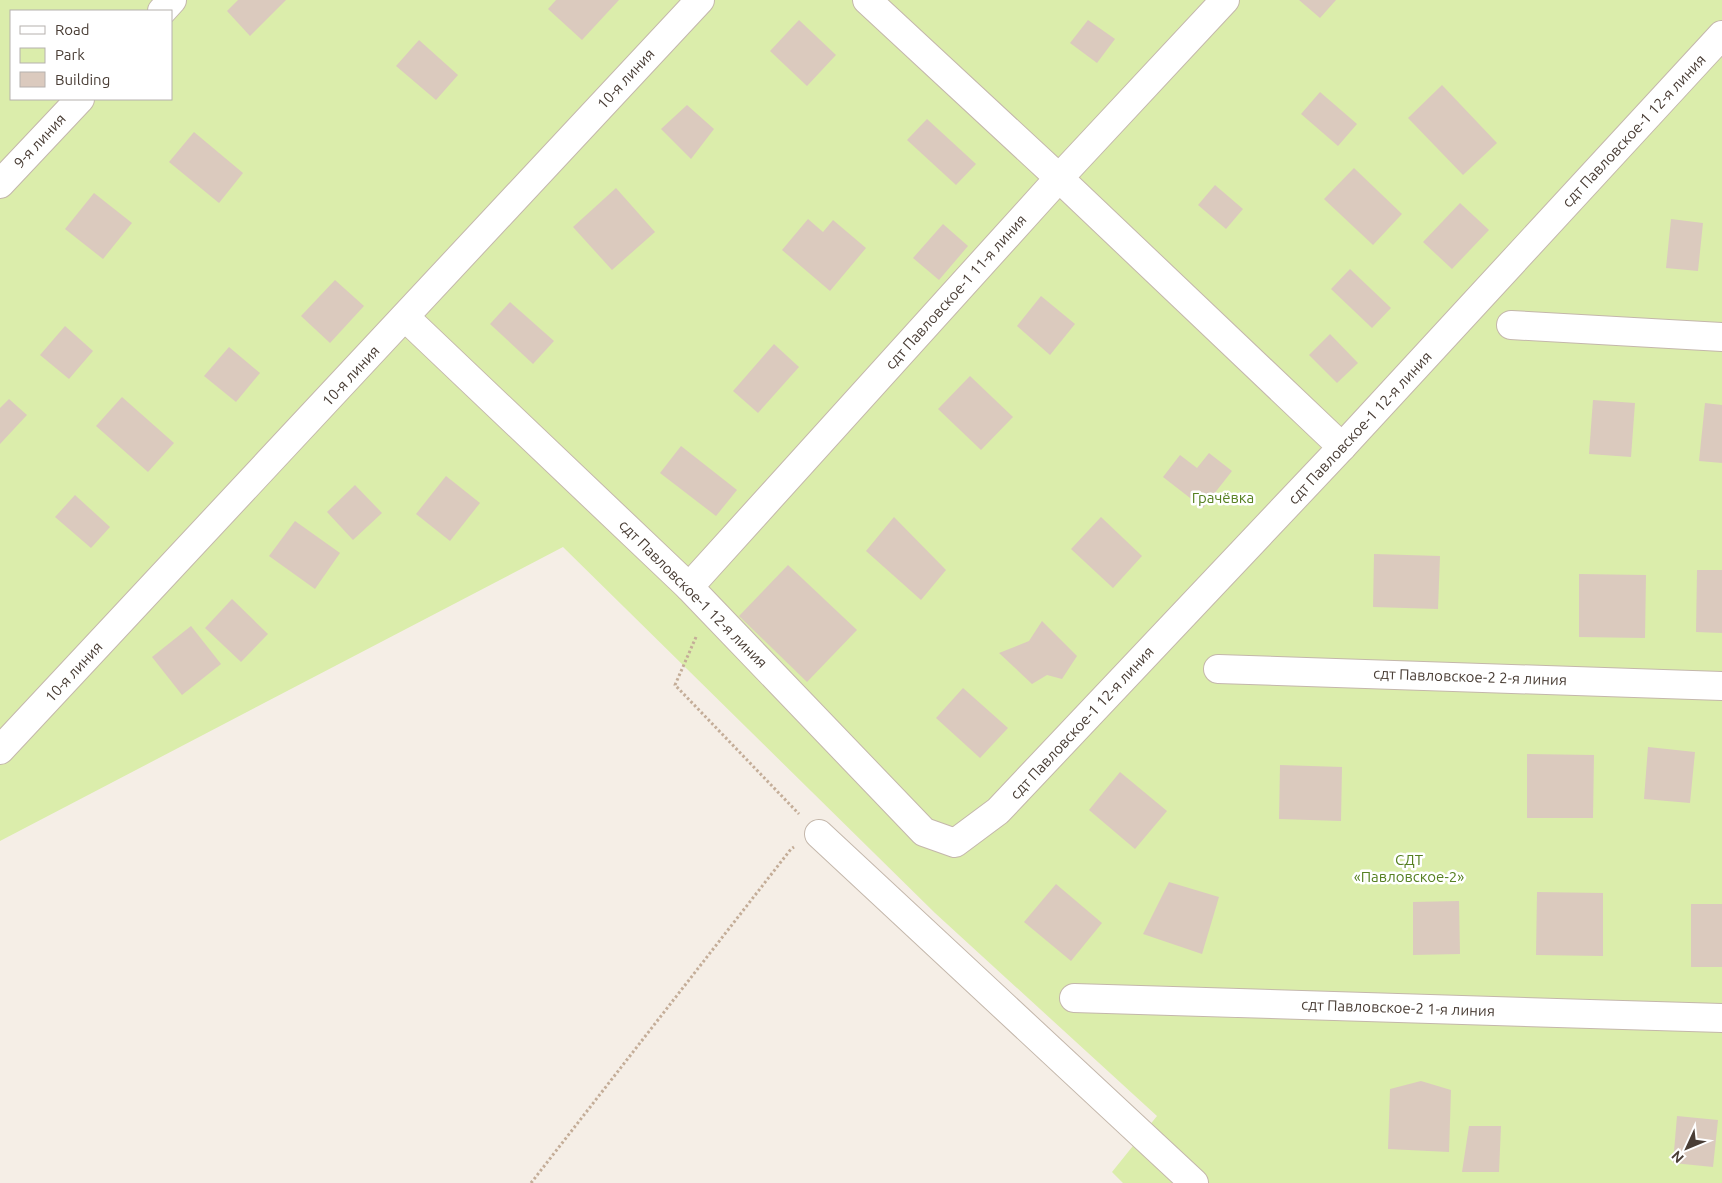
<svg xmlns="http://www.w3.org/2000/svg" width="1722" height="1183" viewBox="0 0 1722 1183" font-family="Ubuntu,sans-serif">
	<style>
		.green { fill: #dbedab; fill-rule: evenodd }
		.building { fill: #dbcabe }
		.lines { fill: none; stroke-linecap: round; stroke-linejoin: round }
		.minor-casing { stroke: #c4b7ab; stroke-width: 30 }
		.path { stroke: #c4ad98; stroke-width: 3; stroke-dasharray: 2.5 2.5; stroke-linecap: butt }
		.minor { stroke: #fff; stroke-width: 28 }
		.labels { text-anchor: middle; stroke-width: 5; stroke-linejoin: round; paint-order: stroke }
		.street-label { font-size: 15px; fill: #493d35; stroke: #fff }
		.park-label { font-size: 15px; fill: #568022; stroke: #fff }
	</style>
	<rect width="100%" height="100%" fill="#f5eee6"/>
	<!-- green -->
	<path class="green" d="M0,0h1722v1183h-599l-11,-11 45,-56 -222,-203 -372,-366 -563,294zM11,11h160v88h-160z"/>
	<!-- building -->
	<g class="building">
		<polygon points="238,0 286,0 250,36 227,11"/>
		<polygon points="556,0 619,0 582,40 548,9"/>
		<polygon points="1299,0 1336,0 1320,18"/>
		<polygon points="799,20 836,55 807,86 770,51"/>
		<polygon points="1088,20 1115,39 1097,63 1070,43"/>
		<polygon points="419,40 458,75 436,100 396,66"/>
		<polygon points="1442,85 1497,143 1463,175 1408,118"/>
		<polygon points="1320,92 1357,124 1338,146 1301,114"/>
		<polygon points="687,105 714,129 691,159 661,129"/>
		<polygon points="927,119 976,164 956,185 907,140"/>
		<polygon points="194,132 243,173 219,203 169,162"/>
		<polygon points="1354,168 1402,214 1373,245 1324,199"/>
		<polygon points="1215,185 1243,209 1226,229 1198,205"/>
		<polygon points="616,188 655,232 612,270 573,227"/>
		<polygon points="94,193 132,223 103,259 65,229"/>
		<polygon points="1460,203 1489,230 1452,269 1423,242"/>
		<polygon points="808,219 823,232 833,220 866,248 830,291 782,250"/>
		<polygon points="1671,219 1703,223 1698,271 1666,268"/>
		<polygon points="943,224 968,246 939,280 913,258"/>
		<polygon points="1350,269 1391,308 1372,328 1331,289"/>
		<polygon points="335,280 364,306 330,343 301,316"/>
		<polygon points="1041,296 1075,324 1050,355 1017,326"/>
		<polygon points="510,302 554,341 533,364 490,324"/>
		<polygon points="65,326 93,351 69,379 40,355"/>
		<polygon points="1330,334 1358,363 1337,383 1309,355"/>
		<polygon points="774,344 799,367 758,413 733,391"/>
		<polygon points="229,347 260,373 236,402 204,376"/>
		<polygon points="970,376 1013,417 981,450 938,409"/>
		<polygon points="122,397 174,443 148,472 96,426"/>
		<polygon points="9,399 27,415 0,444 0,408"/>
		<polygon points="1593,400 1635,403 1631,457 1589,454"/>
		<polygon points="1705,403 1722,405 1722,463 1699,461"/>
		<polygon points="681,446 737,490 716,516 660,473"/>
		<polygon points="1209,453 1232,471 1203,508 1163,477 1180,455 1197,468"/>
		<polygon points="446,476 480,503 450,541 416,514"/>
		<polygon points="355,485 382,513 353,540 327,512"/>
		<polygon points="75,495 110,527 91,548 55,517"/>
		<polygon points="894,517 946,570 921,600 866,551"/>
		<polygon points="1101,517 1142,556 1113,588 1071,549"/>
		<polygon points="295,521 340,553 315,589 269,556"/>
		<polygon points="1374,554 1440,556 1438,609 1373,607"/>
		<polygon points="788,565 857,630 807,682 739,616"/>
		<polygon points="1697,570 1722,570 1722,633 1696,632"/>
		<polygon points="1579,574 1646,575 1645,638 1579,637"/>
		<polygon points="232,599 268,634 241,662 205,628"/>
		<polygon points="1042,621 1077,656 1062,679 1047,675 1032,684 999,653 1029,641"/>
		<polygon points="191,626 221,664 182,695 152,657"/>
		<polygon points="963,688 1008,728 980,758 936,718"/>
		<polygon points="1648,747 1695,752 1690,803 1644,799"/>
		<polygon points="1527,754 1594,755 1593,818 1527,818"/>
		<polygon points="1280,765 1342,767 1341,821 1279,819"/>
		<polygon points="1120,772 1167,811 1135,849 1089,810"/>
		<polygon points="1169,882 1219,897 1202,954 1143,934"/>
		<polygon points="1056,884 1102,923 1071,961 1024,922"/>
		<polygon points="1537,892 1603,893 1603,956 1536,955"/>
		<polygon points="1459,901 1460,954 1413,955 1413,902"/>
		<rect x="1691" y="904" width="31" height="63"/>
		<polygon points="1421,1081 1451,1090 1449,1152 1388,1149 1390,1089"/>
		<polygon points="1677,1116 1718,1120 1713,1167 1673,1163"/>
		<polygon points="1469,1126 1501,1126 1499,1172 1462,1172"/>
	</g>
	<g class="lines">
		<!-- minor casing -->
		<g class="minor-casing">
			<g id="minor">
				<polyline points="867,0 1059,178 1342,447"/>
				<polyline points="162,11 172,0"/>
				<polyline points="0,184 80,99"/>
				<polyline points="405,317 689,587 924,832 955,843 998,811 1342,447 1722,35"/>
				<polyline points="1511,325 1722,337"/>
				<polyline points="689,587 1059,178 1225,0"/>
				<polyline points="1218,669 1722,686"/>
				<polyline points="0,750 700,0"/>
				<polyline points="819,834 1194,1183"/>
				<polyline points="1074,998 1722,1018"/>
			</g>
		</g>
		<!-- path -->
		<g class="path">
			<polyline points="696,637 675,685 799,814"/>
			<polyline points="531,1183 791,849 794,847"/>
		</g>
		<!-- minor -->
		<use href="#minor" class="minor"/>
	</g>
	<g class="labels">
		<!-- street labels -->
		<g class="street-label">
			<text transform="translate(626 79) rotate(-47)" y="5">10-я линия</text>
			<text transform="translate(1634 131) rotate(-47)" y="5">сдт Павловское-1 12-я линия</text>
			<text transform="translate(40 141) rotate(-47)" y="5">9-я линия</text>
			<text transform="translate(956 292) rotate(-48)" y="5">сдт Павловское-1 11-я линия</text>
			<text transform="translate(351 376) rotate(-47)" y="5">10-я линия</text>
			<text transform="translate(1360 428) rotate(-47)" y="5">сдт Павловское-1 12-я линия</text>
			<text transform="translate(693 594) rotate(45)" y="5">сдт Павловское-1 12-я линия</text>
			<text transform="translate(74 672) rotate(-47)" y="5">10-я линия</text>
			<text transform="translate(1470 677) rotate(2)" y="5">сдт Павловское-2 2-я линия</text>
			<text transform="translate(1082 723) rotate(-47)" y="5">сдт Павловское-1 12-я линия</text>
			<text transform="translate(1398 1008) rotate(2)" y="5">сдт Павловское-2 1-я линия</text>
		</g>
		<!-- park labels -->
		<g class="park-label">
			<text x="1223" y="503">Грачёвка</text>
			<text x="1409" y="865">СДТ<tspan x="1409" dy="17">«Павловское-2»</tspan></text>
		</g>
	</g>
	<!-- legend -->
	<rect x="10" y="10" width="162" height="90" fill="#ffffff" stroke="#b6b1ae"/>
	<rect x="20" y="26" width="25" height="8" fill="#ffffff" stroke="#b6b1ae"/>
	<text x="55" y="35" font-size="15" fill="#493d35">Road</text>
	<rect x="20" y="48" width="25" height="15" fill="#dbedab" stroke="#b6b1ae"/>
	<text x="55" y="60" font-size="15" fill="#493d35">Park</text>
	<rect x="20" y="72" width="25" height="15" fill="#dbcabe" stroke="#b6b1ae"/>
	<text x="55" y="85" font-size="15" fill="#493d35">Building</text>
	<!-- north arrow -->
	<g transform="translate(1687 1148) rotate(226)" stroke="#ffffff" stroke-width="4" paint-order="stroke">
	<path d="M0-4L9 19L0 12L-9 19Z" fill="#493d35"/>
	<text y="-8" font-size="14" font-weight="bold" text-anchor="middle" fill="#493d35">N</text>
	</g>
</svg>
